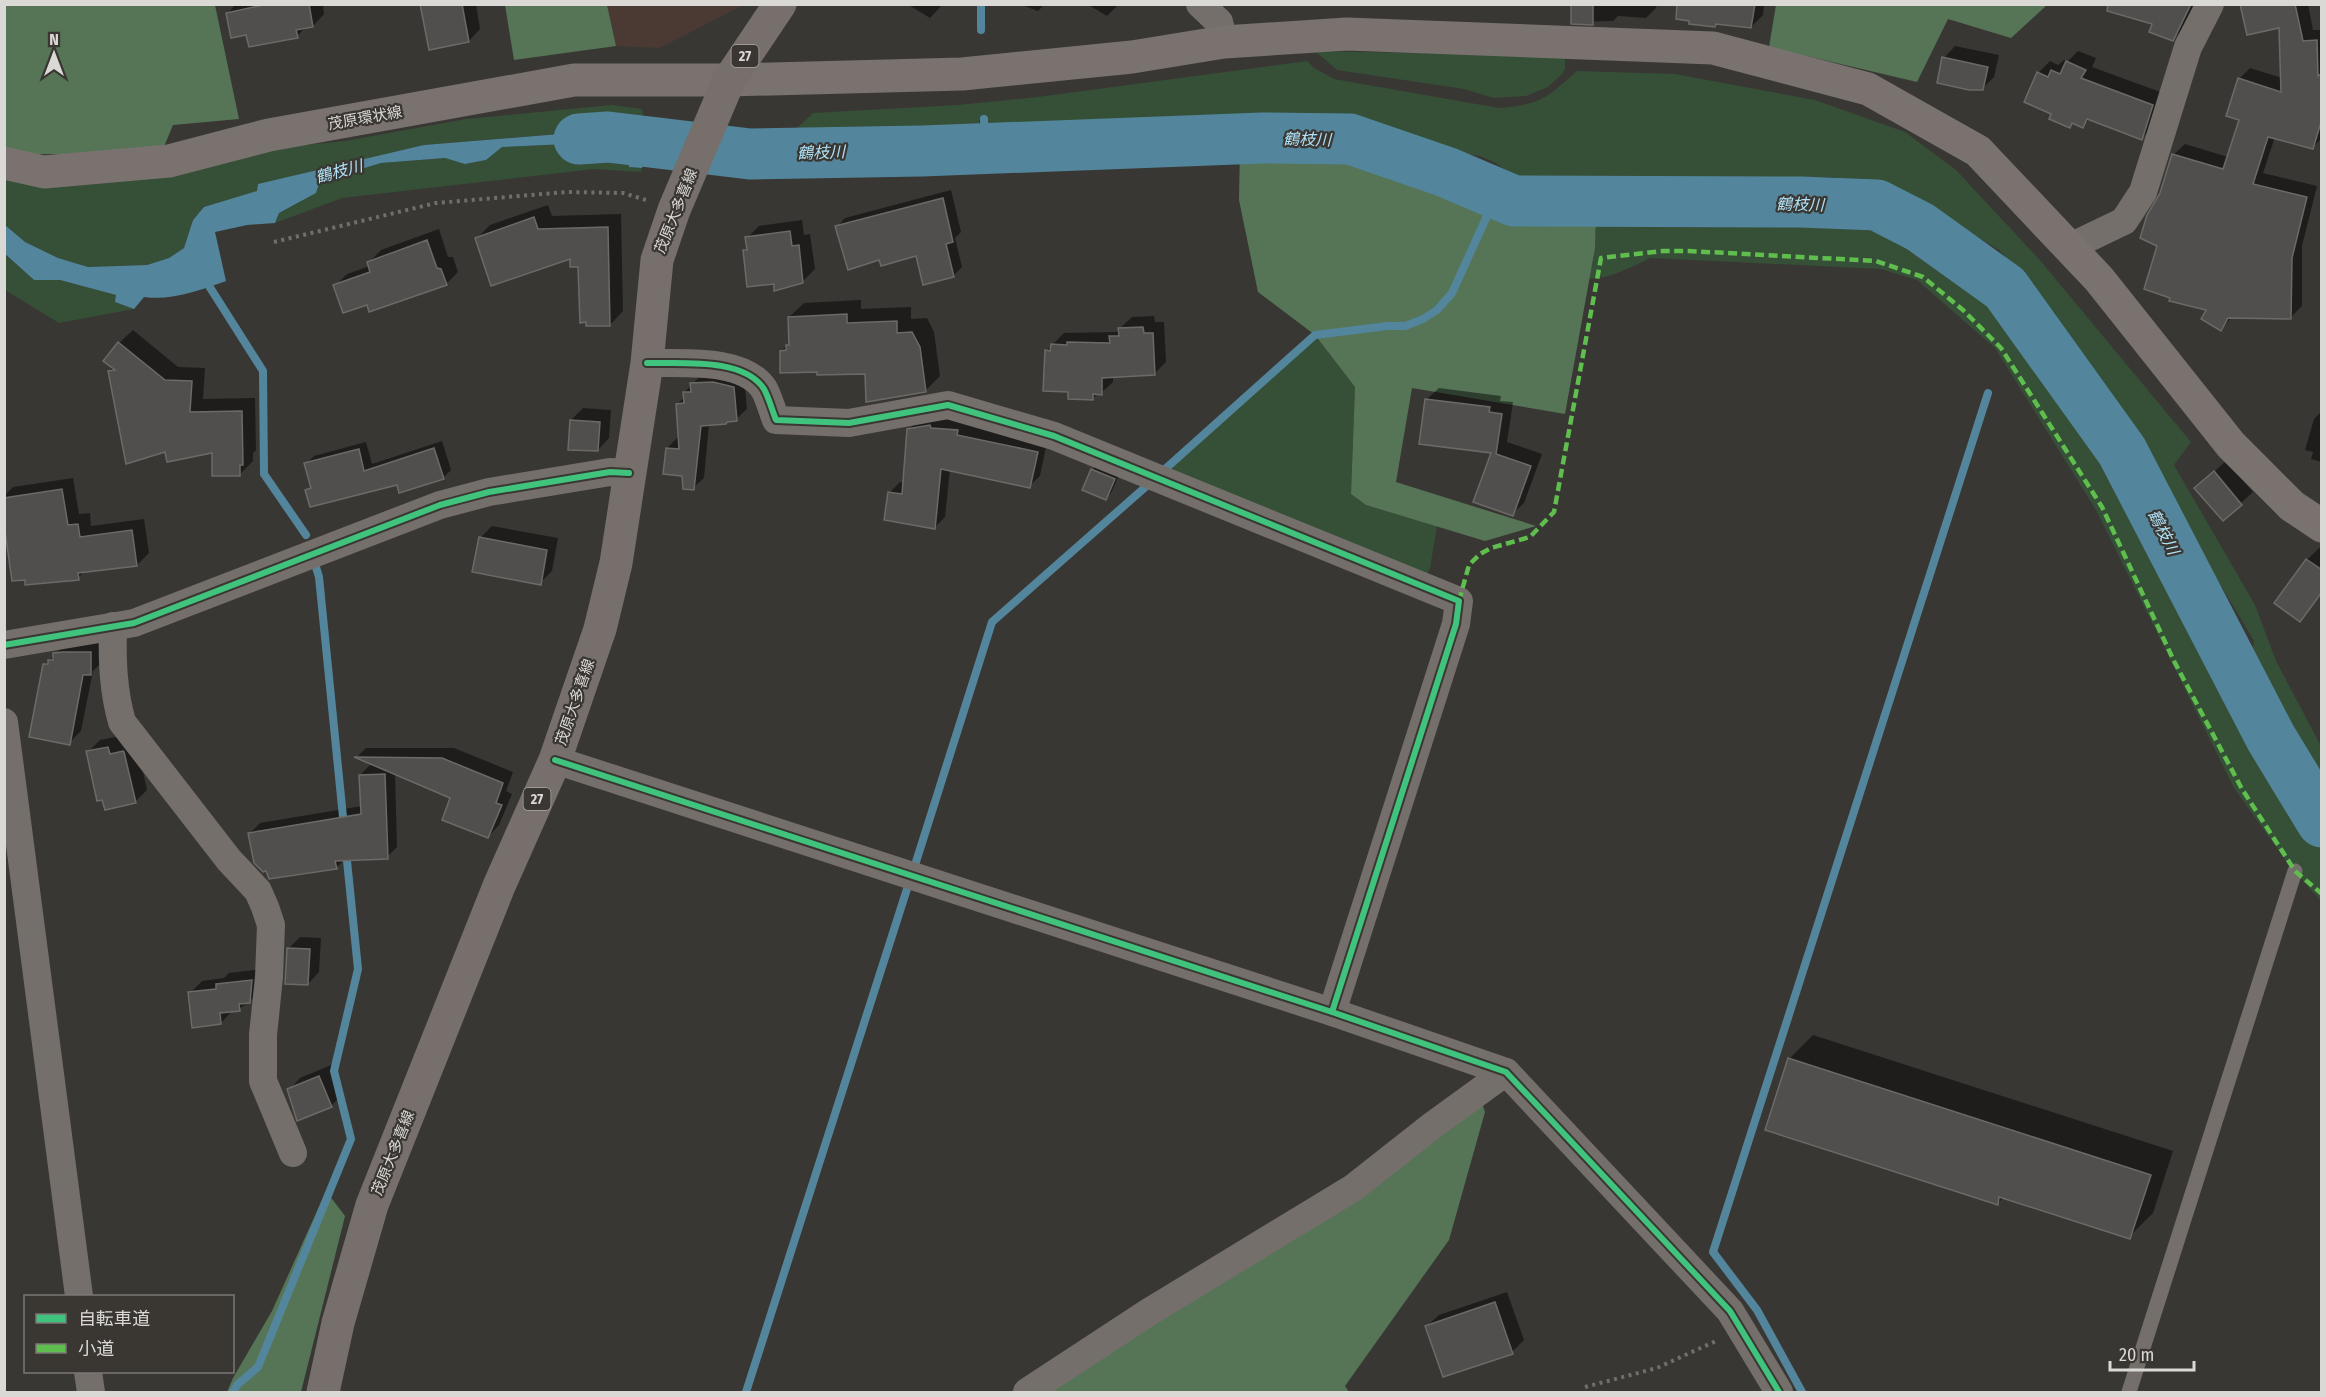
<svg xmlns="http://www.w3.org/2000/svg" width="2326" height="1397" viewBox="0 0 2326 1397" font-family="'Fira Sans Condensed','Noto Sans JP',sans-serif">
	<style>
		.commercial { fill: #4a3a33 }
		.green { fill: #364f37 }
		.forest { fill: #557556 }
		.water { fill: #53869c }
		.shadow { fill: #0007 }
		.lines { fill: none; stroke-linecap: round; stroke-linejoin: round }
		.stream { stroke: #53869c; stroke-width: 8 }
		.river { stroke: #53869c; stroke-width: 51 }
		.building { fill: #514f4d; stroke: #6b6a67; stroke-width: 1.5 }
		.path { stroke: #736e6c; stroke-width: 4; stroke-dasharray: 3 4.5; stroke-linecap: butt }
		.service { stroke: #756f6c; stroke-width: 15 }
		.minor { stroke: #756f6c; stroke-width: 28 }
		.secondary { stroke: #79726f; stroke-width: 33 }
		.primary { stroke: #766f6b; stroke-width: 33 }
		.quiet { stroke: #5fbe4e; stroke-width: 4.5; stroke-dasharray: 9 4.5; stroke-linecap: butt }
		.cycleway-casing { stroke: #3a3733; stroke-width: 10 }
		.cycleway { stroke: #40c37c; stroke-width: 6 }
		.labels { text-anchor: middle; stroke-width: 4.5; stroke-linejoin: round; paint-order: stroke }
		.shield { fill: #3a3733; stroke: #aba8a5; stroke-width: 1.5 }
		.shield-label { font-size: 14px; font-weight: bold; fill: #dbd9d6 }
		.street-label { font-size: 15px; fill: #dbd9d6; stroke: #3a3733 }
		.water-label { font-size: 16px; font-style: italic; fill: #afe1f7; stroke: #3a3733 }
	</style>
	<rect width="100%" height="100%" fill="#393734"/>
	<!-- commercial -->
	<polygon class="commercial" points="607,5 607,4 743,5 660,48 616,46"/>
	<!-- green -->
	<g class="green">
		<polygon points="1315,51 1565,56 1565,69 1562,74 1548,87 1526,96 1494,98 1464,89 1337,70"/>
		<path d="M1307,61l7,7 20,11 165,29c42,-4 47,-9 78,-37l98,3 140,26 90,32 51,38 82,88 153,184 -17,23 81,140 21,56 45,85v60l-13,-17 -61,-113 7,-35 -31,-52 -106,-166 -36,-66 -12,-9 -13,-33 -57,-65 -27,-16 -52,-18 -22,-12 -64,-27 -49,1 -10,5h-73l-23,8 -115,-1 -22,-2 -25,-10 -23,-16 -14,-6 -67,-9 -69,-34 -11,15 -200,1 -5,7 -141,3 1,-19h-9v19l-74,2 -125,7 2,-6 31,-29 145,-8 80,-8z"/>
		<polygon points="612,105 642,109 645,127 424,145 204,207 193,220 184,248 169,258 147,265 88,267 58,258 25,242 5,225 4,177 345,141 466,119"/>
		<polygon points="589,143 612,145 628,157 629,167 642,168 641,172 594,169 342,198 275,223 279,213 316,193 319,184 332,178 381,163 445,158 466,164 486,160 502,147"/>
		<path d="M1697,207l177,6 45,18 49,37 44,41 54,71 65,115 143,269 29,46 18,23v68l-32,-36 -55,-77 -138,-278 -101,-162 -78,-68 -36,-11 -230,-11c-19,8 -41,21 -62,21l6,-31 1,-33z"/>
		<polygon points="4,254 34,280 60,280 116,295 116,302 134,309 59,323 5,290"/>
		<polygon points="1315,335 1355,387 1351,494 1366,505 1437,526 1430,568 1426,576 1164,470"/>
	</g>
	<!-- forest -->
	<g class="forest">
		<polygon points="5,5 215,5 239,119 173,125 163,149 135,155 36,154 5,147"/>
		<polygon points="505,5 607,5 616,46 514,60"/>
		<polygon points="1776,5 2047,5 2011,38 1948,19 1917,82 1769,47"/>
		<polygon points="1240,147 1349,147 1411,165 1518,207 1573,217 1596,215 1595,248 1565,414 1412,388 1396,482 1536,526 1485,541 1366,505 1351,494 1355,387 1315,335 1258,292 1239,200"/>
		<polygon points="1482,1103 1485,1112 1449,1240 1345,1386 1349,1392 1038,1392"/>
		<polygon points="326,1191 345,1216 301,1392 227,1392 233,1378 272,1311"/>
	</g>
	<!-- water -->
	<path class="water" d="M645,127l5,22 -8,19 -13,-1 -1,-10 -16,-12 -23,-2 -87,4 -16,13 -21,4 -20,-6 -64,5 -49,15 -13,6 -3,9 -37,20 -4,10 -28,2 -32,7 11,49c-26,9 -54,20 -82,16l-10,12 -19,-7 1,-7 -56,-15h-26l-29,-26v-29l20,17 33,16 30,9 59,-2 22,-7 15,-10 9,-28 11,-13 53,-16 1,-7 166,-39z"/>
	<!-- shadow -->
	<g class="shadow">
		<polygon points="236,4 323,4 324,14 313,26 306,27 297,36 227,14"/>
		<polygon points="421,4 476,4 480,29 469,41"/>
		<polygon points="907,4 943,4 930,18"/>
		<polygon points="1019,4 1045,4 1038,11"/>
		<polygon points="1087,4 1119,4 1107,16"/>
		<polygon points="1572,4 1657,4 1656,8 1646,18 1618,16 1613,21 1572,22"/>
		<polygon points="1693,4 1764,4 1763,15 1751,27 1718,23 1715,26"/>
		<polygon points="2107,4 2196,4 2184,28 2172,40 2154,23"/>
		<polygon points="2252,4 2308,4 2313,30 2322,30 2322,138 2312,148 2275,137 2263,173 2317,186 2302,246 2302,306 2291,317 2233,316 2221,329 2208,309 2159,245 2162,193 2173,155 2185,144 2228,157 2241,119 2239,79 2250,68 2282,78 2280,26"/>
		<polygon points="1955,46 1999,55 1994,77 1982,89 1944,58"/>
		<polygon points="2078,51 2096,58 2092,67 2163,93 2153,126 2142,138 2090,119 2082,126 2073,122 2070,126 2053,113 2038,73 2050,61 2058,65 2064,60 2068,61"/>
		<polygon points="951,190 961,232 955,238 962,267 953,276 917,254 880,258 837,227 845,218"/>
		<polygon points="548,205 552,216 621,214 623,311 610,325 580,265 571,257 477,238 490,225"/>
		<polygon points="802,220 804,235 810,234 815,269 803,281 775,282 744,251 748,247 747,238 759,226"/>
		<polygon points="439,229 448,257 453,257 458,272 446,284 368,303 335,286 347,274 370,266 369,262 381,250"/>
		<polygon points="861,300 861,309 911,307 911,319 927,318 934,332 940,376 925,391 867,372 818,370 781,351 790,342 789,317 804,303"/>
		<polygon points="1154,316 1155,322 1164,322 1166,362 1154,374 1113,376 1113,382 1101,393 1098,393 1092,399 1070,390 1046,351 1064,333 1116,332 1132,317"/>
		<polygon points="133,330 178,367 205,368 203,399 255,398 256,450 253,453 253,461 239,475 213,451 166,450 109,372 113,367 119,343"/>
		<polygon points="702,374 744,377 747,409 736,419 709,424 704,478 693,488 667,448 677,438 680,438 677,404 685,397 684,393"/>
		<polygon points="1439,388 1501,396 1500,401 1513,402 1507,442 1542,454 1524,503 1512,514 1493,452 1427,399"/>
		<polygon points="583,408 611,410 609,438 598,450 571,420"/>
		<polygon points="2322,411 2322,462 2311,459 2313,452 2305,450 2314,419"/>
		<polygon points="940,418 967,421 1047,442 1040,476 1029,486 950,469 945,517 935,527 889,493 900,482 904,483 908,430 919,420"/>
		<polygon points="442,441 451,470 443,478 307,491 312,486 306,464 314,456 366,442 372,464"/>
		<polygon points="2226,461 2253,492 2223,519 2196,488"/>
		<polygon points="1098,464 1120,473 1111,493 1106,498 1092,470"/>
		<polygon points="73,478 79,514 90,513 91,526 144,519 149,553 137,565 85,571 78,578 4,511 4,496 13,487"/>
		<polygon points="492,526 558,538 552,571 540,583 480,538"/>
		<polygon points="2319,548 2322,550 2322,594 2299,620 2307,560"/>
		<polygon points="102,641 102,662 93,671 81,731 69,743 45,665 67,642"/>
		<polygon points="120,736 136,740 147,790 135,802 88,752 100,740"/>
		<polygon points="366,748 454,748 513,772 506,791 512,794 499,825 488,837 452,798 395,774 397,847 387,857 345,859 336,868 250,833 260,823 362,806 360,775 371,764 356,758"/>
		<polygon points="300,937 321,938 319,972 308,984 288,949"/>
		<polygon points="263,969 261,990 249,1002 239,1009 232,1011 221,1023 190,993 202,981 224,978 229,973"/>
		<polygon points="1813,1035 2173,1151 2153,1213 2129,1237 2004,1197 1998,1203 1789,1059"/>
		<polygon points="331,1065 343,1094 332,1105 298,1119 289,1090 300,1078"/>
		<polygon points="1507,1292 1524,1340 1512,1352 1427,1326 1439,1315"/>
	</g>
	<g class="lines">
		<!-- stream -->
		<g class="stream">
			<polyline points="981,4 981,30"/>
			<polyline points="984,119 985,149"/>
			<polyline points="204,278 263,371 264,474 306,535"/>
			<polyline points="1164,470 1315,335 1387,326 1405,326 1423,319 1437,310 1452,293 1497,194"/>
			<polyline points="315,564 319,577 344,827"/>
			<polyline points="915,865 992,622 1150,483"/>
			<polyline points="233,1392 237,1385 258,1367 351,1139 334,1071 358,969 346,851"/>
			<polyline points="746,1392 907,889"/>
			<polyline points="1802,1392 1757,1310 1713,1252 1988,393"/>
		</g>
		<!-- river -->
		<polyline class="river" points="579,139 608,137 750,154 922,151 1262,138 1350,139 1446,172 1514,201 1801,202 1877,205 1920,227 2005,288 2122,451 2271,738 2322,822"/>
	</g>
	<!-- building -->
	<g class="building">
		<polygon points="268,4 309,4 313,27 296,30 298,38 249,47 246,35 231,38 226,13"/>
		<polygon points="420,4 462,4 469,42 429,50"/>
		<polygon points="1571,4 1593,4 1593,25 1571,24"/>
		<polygon points="1677,4 1755,4 1751,28 1716,24 1715,27 1689,24 1689,21 1676,19"/>
		<polygon points="2108,4 2191,4 2173,41 2149,32 2152,24 2107,11"/>
		<polygon points="2240,4 2295,4 2303,41 2317,40 2318,76 2322,73 2322,119 2313,149 2268,137 2253,184 2307,197 2292,258 2291,319 2228,318 2221,331 2201,319 2206,310 2169,301 2170,298 2144,289 2157,246 2140,238 2147,215 2160,193 2172,154 2223,169 2239,120 2226,116 2238,78 2281,92 2279,28 2247,35"/>
		<polygon points="1942,57 1988,67 1983,90 1969,90 1937,83"/>
		<polygon points="2066,61 2086,70 2081,78 2153,105 2142,140 2087,119 2083,128 2072,123 2070,128 2049,119 2051,114 2024,102 2037,72 2048,77 2051,70 2060,74"/>
		<polygon points="943,198 953,242 946,244 954,277 923,285 916,256 881,266 879,260 848,270 835,226"/>
		<polygon points="534,217 538,229 608,227 610,326 586,326 586,322 580,323 578,267 570,267 570,259 491,286 475,238"/>
		<polygon points="790,231 792,246 799,245 803,283 774,291 774,284 747,287 743,250 747,250 745,237"/>
		<polygon points="427,240 437,268 441,269 447,285 369,312 367,305 343,313 333,285 370,272 367,262"/>
		<polygon points="847,314 847,323 897,321 897,333 912,332 920,347 926,392 866,402 865,374 817,375 817,372 780,373 780,351 786,350 786,345 789,345 788,317"/>
		<polygon points="1143,327 1144,333 1153,333 1155,375 1102,378 1102,395 1093,394 1093,400 1068,399 1068,392 1043,391 1045,350 1050,351 1051,344 1067,345 1067,342 1110,343 1109,336 1119,336 1118,328"/>
		<polygon points="118,342 165,380 192,381 190,412 242,411 243,465 240,465 240,476 212,476 212,453 167,462 165,452 126,464 108,371 115,370 103,361"/>
		<polygon points="713,382 734,387 737,421 727,422 726,424 701,426 694,490 683,489 682,476 663,474 666,448 679,449 676,404 684,403 683,392 691,392 690,383"/>
		<polygon points="1425,399 1490,407 1489,412 1502,414 1496,454 1531,466 1513,516 1473,502 1491,453 1419,444"/>
		<polygon points="570,420 600,422 598,451 568,450"/>
		<polygon points="930,425 931,428 958,430 957,435 1038,452 1030,488 941,469 935,529 884,520 888,492 902,494 907,429"/>
		<polygon points="434,448 444,479 399,493 397,485 310,507 305,490 311,488 304,463 359,449 364,471"/>
		<polygon points="1091,469 1115,479 1106,500 1082,490"/>
		<polygon points="2214,471 2242,505 2223,521 2194,488"/>
		<polygon points="62,489 68,525 78,524 80,537 132,530 137,566 78,573 79,580 25,585 25,580 12,581 4,524 4,498"/>
		<polygon points="479,537 547,550 541,585 472,572"/>
		<polygon points="2306,559 2322,570 2322,592 2300,622 2274,603"/>
		<polygon points="63,652 91,652 91,675 83,675 70,745 29,737 43,664 48,664 48,660 53,660 53,653"/>
		<polygon points="108,747 110,754 123,751 124,752 136,803 105,810 102,800 97,801 86,751"/>
		<polygon points="354,757 442,758 503,783 496,803 502,805 488,838 442,820 450,798"/>
		<polygon points="385,774 388,859 335,861 337,869 269,879 266,871 263,872 254,863 248,833 361,814 359,775"/>
		<polygon points="287,948 310,949 308,985 285,984"/>
		<polygon points="252,980 250,1003 239,1004 240,1011 220,1013 221,1024 192,1028 188,992 216,989 216,984"/>
		<polygon points="1788,1058 2151,1175 2130,1239 1999,1197 1998,1205 1765,1130"/>
		<polygon points="319,1076 332,1107 297,1121 287,1089"/>
		<polygon points="1495,1302 1513,1354 1443,1377 1425,1326"/>
	</g>
	<g class="lines">
		<!-- path -->
		<g class="path">
			<polyline points="274,242 436,203 567,192 623,193 646,200"/>
			<polyline points="1585,1387 1657,1368 1716,1341"/>
		</g>
		<!-- service -->
		<polyline class="service" points="2129,1392 2295,871"/>
		<!-- minor -->
		<g class="minor">
			<polyline points="1200,4 1219,22 1224,42"/>
			<polyline points="2070,247 2124,221 2143,192 2188,47 2210,4"/>
			<path d="M647,363c33,1 96,-6 117,26 5,9 8,21 12,31l73,3 99,-18 106,31 405,165 -3,23 -124,388"/>
			<path d="M113,626c-1,34 0,64 9,96l107,138 29,31 7,16 6,18 -2,52 -6,58v46l30,72"/>
			<polyline points="4,645 134,623 440,505 489,492 610,472 629,473"/>
			<polyline points="4,722 79,1296"/>
			<polyline points="555,760 1332,1012 1506,1072 1730,1311 1779,1392"/>
			<polyline points="88,1372 91,1392"/>
			<polyline points="1027,1392 1149,1312 1353,1188 1433,1125 1506,1072"/>
		</g>
		<!-- secondary -->
		<polyline class="secondary" points="4,163 44,172 169,161 269,135 574,80 729,80 962,74 1132,57 1224,42 1347,34 1713,48 1868,89 1978,151 2099,279 2231,445 2292,506 2322,526"/>
		<!-- primary -->
		<polyline class="primary" points="323,1392 338,1323 372,1205 499,886 555,760 600,629 616,563 647,363 657,260 674,210 729,80 780,4"/>
		<!-- quiet -->
		<polyline class="quiet" points="1459,601 1469,565 1480,554 1491,548 1530,537 1554,512 1601,258 1663,251 1689,251 1876,261 1923,277 1963,310 2001,348 2102,507 2174,661 2242,789 2295,871 2322,894"/>
		<!-- cycleway casing -->
		<g class="cycleway-casing">
			<g id="cycleway">
				<path d="M647,363c33,1 96,-6 117,26 5,9 8,21 12,31l73,3 99,-18 106,31 405,165 -3,23 -124,388"/>
				<polyline points="4,645 134,623 440,505 489,492 610,472 629,473"/>
				<polyline points="555,760 1332,1012 1506,1072 1730,1311 1779,1392"/>
			</g>
		</g>
		<!-- cycleway -->
		<use href="#cycleway" class="cycleway"/>
	</g>
	<g class="labels">
		<!-- shield labels -->
		<g class="shield">
			<rect x="731.5" y="45" width="27" height="22" rx="4.5"/>
			<rect x="523.5" y="788" width="27" height="22" rx="4.5"/>
		</g>
		<g class="shield-label">
			<text x="745" y="61">27</text>
			<text x="537" y="804">27</text>
		</g>
		<!-- street labels -->
		<g class="street-label">
			<text transform="translate(365 118) rotate(-10)" y="5">茂原環状線</text>
			<text transform="translate(676 211) rotate(-68)" y="5">茂原大多喜線</text>
			<text transform="translate(575 702) rotate(-71)" y="5">茂原大多喜線</text>
			<text transform="translate(393 1153) rotate(-68)" y="5">茂原大多喜線</text>
		</g>
		<!-- water labels -->
		<g class="water-label">
			<text transform="translate(1307 139) rotate(1)" y="6">鶴枝川</text>
			<text transform="translate(821 152) rotate(-2)" y="6">鶴枝川</text>
			<text transform="translate(339 171) rotate(-15)" y="6">鶴枝川</text>
			<text transform="translate(1800 204) rotate(1)" y="6">鶴枝川</text>
			<text transform="translate(2164 532) rotate(63)" y="6">鶴枝川</text>
		</g>
	</g>
	<!-- border -->
	<rect width="2326" height="1397" fill="none" stroke="#dbd9d6" stroke-width="12"/>
	<!-- legend -->
	<rect x="24" y="1295" width="210" height="78" fill="#3a3733" stroke="#7a7874" stroke-width="1.5"/>
	<rect x="36" y="1314" width="30" height="9" fill="#40c37c" stroke="#7a7874" stroke-width="1.5"/>
	<text x="78" y="1325" font-size="18" fill="#dbd9d6">自転車道</text>
	<rect x="36" y="1344" width="30" height="9" fill="#5fbe4e" stroke="#7a7874" stroke-width="1.5"/>
	<text x="78" y="1355" font-size="18" fill="#dbd9d6">小道</text>
	<!-- north arrow -->
	<g transform="translate(54 54)" stroke="#3a3733" stroke-width="4.5" paint-order="stroke">
	<path d="M0-4.5L10 22L0 15L-10 22Z" fill="#dbd9d6"/>
	<text y="-9" font-size="16" font-weight="bold" text-anchor="middle" fill="#dbd9d6">N</text>
	</g>
	<!-- scale -->
	<path d="M2110 1361v9h84v-9" fill="none" stroke="#dbd9d6" stroke-width="3"/>
	<text x="2119" y="1361" font-size="18" fill="#dbd9d6" stroke="#3a3733" stroke-width="4.5" paint-order="stroke">20 m</text>
</svg>
